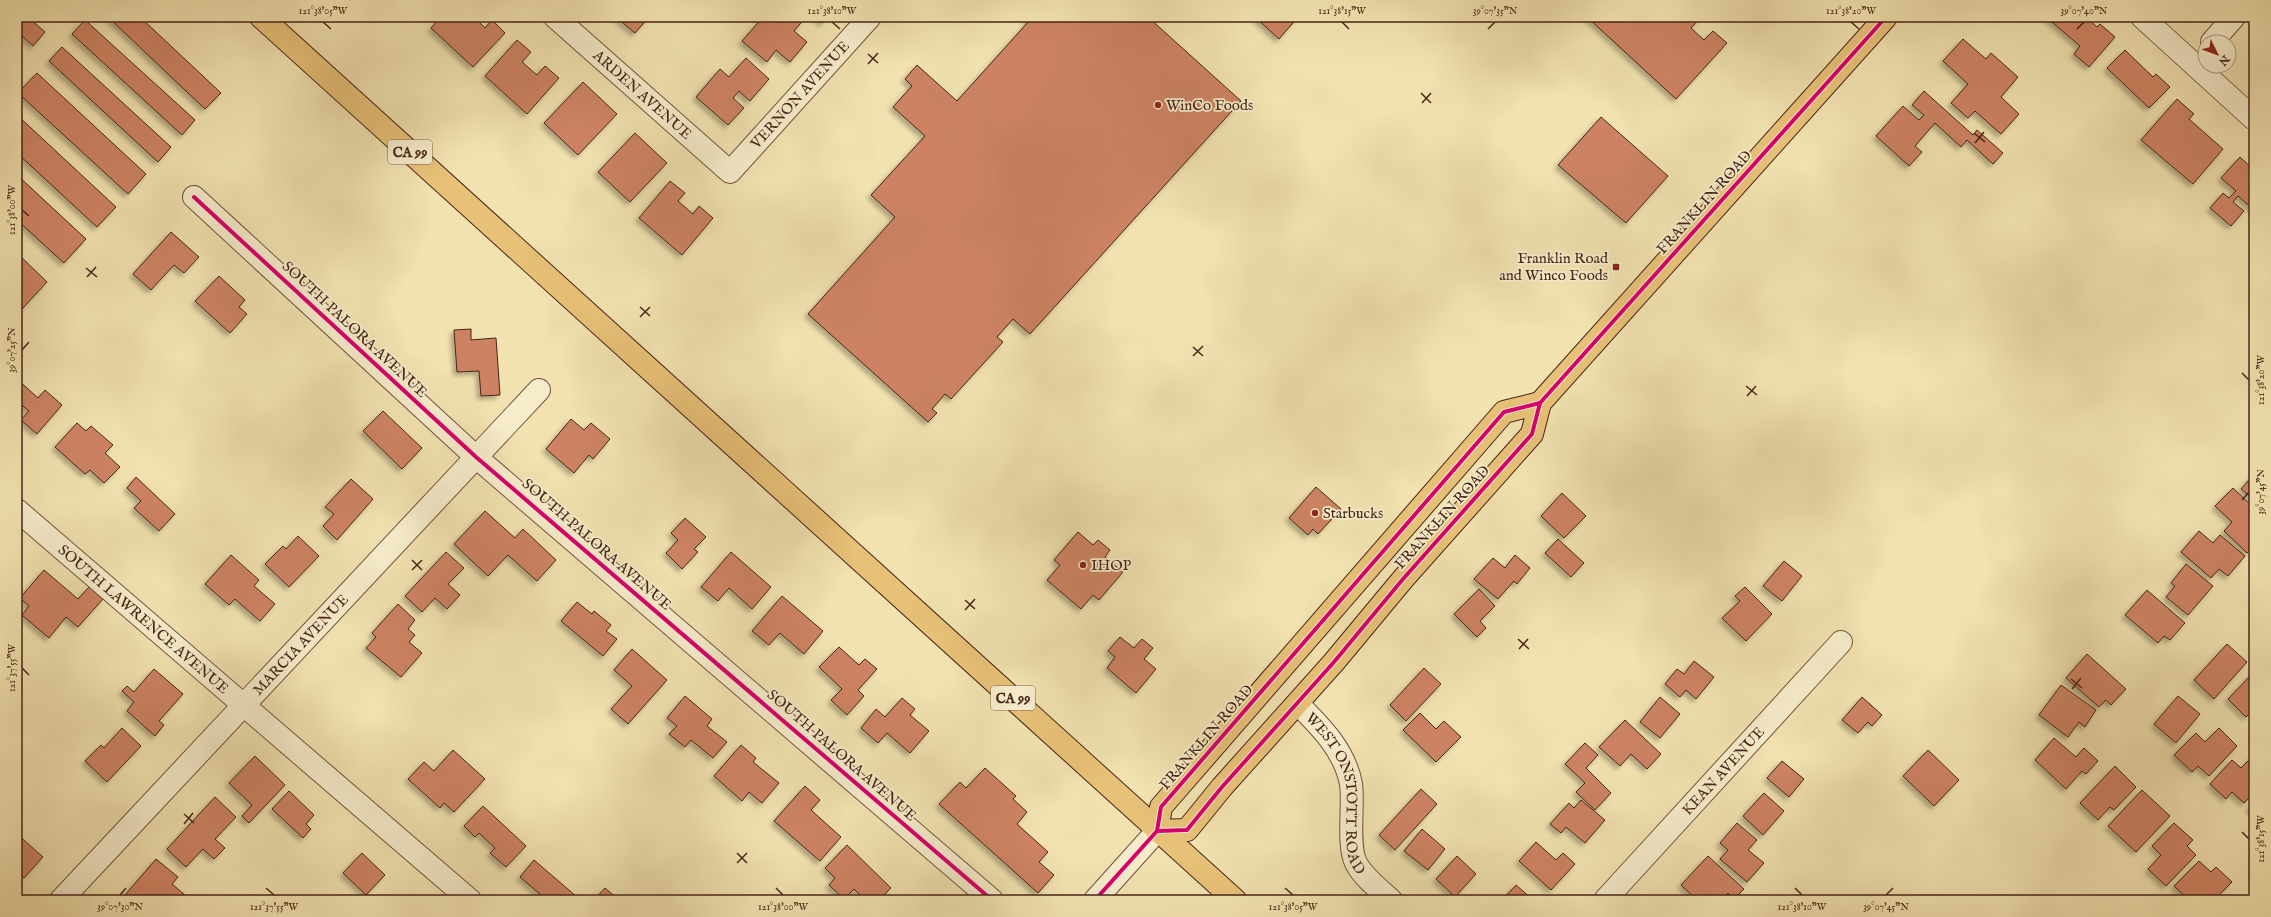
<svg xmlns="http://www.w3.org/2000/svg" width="2271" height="917" viewBox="0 0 2271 917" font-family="'IM FELL English',serif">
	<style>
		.building { fill: #cd8363; stroke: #472518; filter: url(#shadow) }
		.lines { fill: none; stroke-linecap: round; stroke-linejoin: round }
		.minor-casing { stroke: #72543e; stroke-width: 24 }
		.major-casing { stroke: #472518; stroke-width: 24 }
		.highway-casing { stroke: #472518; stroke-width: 24 }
		.minor { stroke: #f6eccb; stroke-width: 22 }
		.major { stroke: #e8c178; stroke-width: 22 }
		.highway { stroke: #e8c178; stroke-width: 22 }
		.cycleway-casing { stroke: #f6eccb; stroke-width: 6 }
		.cycleway { stroke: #d6006c; stroke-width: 4 }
		.ticks { fill: none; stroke: #472518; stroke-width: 1.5 }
		.poi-dot { fill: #8f2418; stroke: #f6eccb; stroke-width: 1.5 }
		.labels { text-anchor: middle; stroke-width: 3.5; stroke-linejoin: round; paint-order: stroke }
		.shield { fill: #f6eccb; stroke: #7c614e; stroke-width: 1 }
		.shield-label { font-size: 14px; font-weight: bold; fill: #472518 }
		.street-label { font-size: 15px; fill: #472518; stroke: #f6eccb }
		.poi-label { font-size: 15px; fill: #472518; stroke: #f6eccb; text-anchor: start }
		.neatline { fill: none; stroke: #472518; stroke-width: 1.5 }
		.ticks-label { font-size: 10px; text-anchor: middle; fill: #472518 }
	</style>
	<defs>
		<filter id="shadow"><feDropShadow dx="-3.5" dy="3.5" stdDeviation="2" flood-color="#0004"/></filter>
	</defs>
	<rect width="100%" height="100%" fill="#f1e2af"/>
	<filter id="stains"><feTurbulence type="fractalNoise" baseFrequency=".005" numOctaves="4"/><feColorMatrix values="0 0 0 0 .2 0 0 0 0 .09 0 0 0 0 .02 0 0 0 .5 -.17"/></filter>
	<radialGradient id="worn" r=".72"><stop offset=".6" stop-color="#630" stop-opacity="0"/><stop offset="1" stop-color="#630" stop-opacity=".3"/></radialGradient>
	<!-- building -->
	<g class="building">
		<polygon points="17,17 28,17 45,32 33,46 17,31"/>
		<polygon points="108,17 140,17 221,93 205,109"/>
		<polygon points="441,17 474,17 485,28 492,20 505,33 473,67 431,28"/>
		<polygon points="616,17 649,17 635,33"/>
		<polygon points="763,17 805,18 794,31 807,42 790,62 776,50 767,62 742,41"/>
		<polygon points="816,17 828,17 822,23"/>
		<polygon points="1025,17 1148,17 1241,101 1030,334 1013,319 997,337 1003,342 951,399 945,394 932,409 937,413 928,422 808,314 895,217 871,195 925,136 893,107 912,86 905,79 917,65 957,101 1029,21"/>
		<polygon points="1255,17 1298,17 1279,39"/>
		<polygon points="1587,17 1701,17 1691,28 1704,40 1713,31 1727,43 1676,99"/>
		<polygon points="2046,17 2086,17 2097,27 2100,24 2115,37 2089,67 2074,54 2080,46"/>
		<polygon points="85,20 195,120 182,135 72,34"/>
		<polygon points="1963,39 1986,59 1991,53 2018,77 2001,97 2019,114 2001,134 1975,111 1968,118 1951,103 1968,84 1943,61"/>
		<polygon points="517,40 531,52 522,62 537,75 545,66 559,78 527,114 485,76"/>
		<polygon points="62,47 171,147 158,162 49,61"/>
		<polygon points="2125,50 2153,77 2156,74 2170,87 2149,108 2107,68"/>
		<polygon points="746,58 769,79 750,101 739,91 733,98 744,108 728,125 696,97 720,69 729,77"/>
		<polygon points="37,73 146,174 128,194 18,93"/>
		<polygon points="583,82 617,114 578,155 544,123"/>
		<polygon points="1924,91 1973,135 1977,130 2003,153 1993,164 1967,140 1961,147 1935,123 1915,146 1922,152 1909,166 1876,136 1903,106 1919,120 1924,115 1912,105"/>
		<polygon points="2177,99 2194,114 2189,119 2223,149 2193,184 2141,140"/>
		<polygon points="17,115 116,207 97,227 17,153"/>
		<polygon points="1601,117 1668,176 1626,223 1558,165"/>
		<polygon points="635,133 667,163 630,202 598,172"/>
		<polygon points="2240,157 2254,170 2254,210 2238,196 2233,202 2244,211 2231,226 2210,208 2223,193 2229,198 2236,191 2221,178"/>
		<polygon points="17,175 86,239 64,263 17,220"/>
		<polygon points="670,181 685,193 678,201 693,214 699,206 713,218 682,255 639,218"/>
		<polygon points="171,232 199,257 184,273 174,265 151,290 133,274"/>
		<polygon points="17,253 47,282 22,309 17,304"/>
		<polygon points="219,276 245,300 239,307 247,314 230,333 195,301"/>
		<polygon points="471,329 471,340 496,338 500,395 481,396 479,371 457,372 454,330"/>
		<polygon points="17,379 38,398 45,390 62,405 37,434 21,420 29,411 17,401"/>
		<polygon points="383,411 422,448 402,469 363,431"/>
		<polygon points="571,419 584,430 591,423 610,439 593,459 589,455 574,473 546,449"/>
		<polygon points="77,423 86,431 91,426 113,445 105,453 120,467 104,483 90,470 85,474 55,447"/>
		<polygon points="2254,474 2254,500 2241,489"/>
		<polygon points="136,477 175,514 159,531 134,508 141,501 127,488"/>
		<polygon points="351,479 373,499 337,540 323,526 334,514 325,507"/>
		<polygon points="1316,487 1341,509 1318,534 1313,529 1308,535 1289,518"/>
		<polygon points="2233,488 2254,508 2254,546 2247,553 2224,531 2232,522 2215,506"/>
		<polygon points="1562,493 1586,516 1564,538 1541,516"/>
		<polygon points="485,511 515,538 523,529 556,560 537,581 508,555 488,576 454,544"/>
		<polygon points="685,518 706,537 694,549 698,552 682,569 666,553 678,540 671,533"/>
		<polygon points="2199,531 2213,543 2220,535 2245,556 2228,576 2219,569 2211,578 2181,552"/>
		<polygon points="1078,532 1093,545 1098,540 1110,550 1105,557 1123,572 1099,600 1093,595 1081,609 1047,580 1060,565 1054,560"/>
		<polygon points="298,536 319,556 289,587 265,564 283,546 286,549"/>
		<polygon points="1558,539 1584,563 1571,577 1545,553"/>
		<polygon points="446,552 464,568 448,584 460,595 447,609 435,598 422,612 405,596"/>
		<polygon points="731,552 771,587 752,609 729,588 718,601 701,587"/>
		<polygon points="231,555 259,580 254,586 275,604 260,621 235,599 229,605 205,584"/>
		<polygon points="1515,555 1530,568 1517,584 1514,581 1498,599 1474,579 1493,558 1505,568"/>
		<polygon points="1784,561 1802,576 1782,601 1763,586"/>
		<polygon points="2186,564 2213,586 2188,615 2166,597 2175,586 2171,583"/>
		<polygon points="44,570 78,599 89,587 103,599 78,627 66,617 49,638 22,615 29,606 20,598"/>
		<polygon points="1745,587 1772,614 1746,641 1722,618 1740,601 1735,596"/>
		<polygon points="1479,589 1495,606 1480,621 1486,628 1477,637 1454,614"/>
		<polygon points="2147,590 2185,623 2170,640 2164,636 2158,643 2125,615"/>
		<polygon points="782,596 823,631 804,654 780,633 769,645 752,631"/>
		<polygon points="577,602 592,614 594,611 611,625 606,631 617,639 603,656 561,621"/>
		<polygon points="398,604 415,620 408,629 415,635 409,642 422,653 401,677 366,648 376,637 372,633"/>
		<polygon points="1120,637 1134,648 1142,639 1153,648 1144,659 1156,669 1136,693 1107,668 1115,657 1108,651"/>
		<polygon points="2227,644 2247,662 2214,699 2194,680"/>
		<polygon points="839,647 859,665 865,659 877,669 858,690 864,696 847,715 831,700 842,689 819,667"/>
		<polygon points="632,649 667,680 628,724 611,709 632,686 614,670"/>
		<polygon points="2087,654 2126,689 2111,705 2106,700 2099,707 2066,678"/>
		<polygon points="1694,661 1714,677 1696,699 1686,690 1680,697 1665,684 1677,669 1684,674"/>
		<polygon points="1424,668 1441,684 1406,721 1390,705"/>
		<polygon points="154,669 183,694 159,721 164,725 155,736 127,711 134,702 122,691 127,686 134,692"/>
		<polygon points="2254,672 2254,709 2246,717 2228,699"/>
		<polygon points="2061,685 2096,710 2085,727 2079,722 2068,737 2039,715"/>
		<polygon points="685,696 712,719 707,726 727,742 713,758 691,740 685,747 669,734 677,726 667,718"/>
		<polygon points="2178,696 2200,714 2176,743 2154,724"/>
		<polygon points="1660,697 1680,714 1660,738 1640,722"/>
		<polygon points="1862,697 1882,715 1872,726 1868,722 1858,733 1842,720"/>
		<polygon points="902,698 915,709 910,715 929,731 910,753 887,733 878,743 861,728 876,709 885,717"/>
		<polygon points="1420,713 1436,729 1444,721 1461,737 1436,762 1403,730"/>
		<polygon points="1625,720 1661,754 1647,769 1631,754 1620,766 1599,747"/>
		<polygon points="122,728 141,746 107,782 85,761 101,745 104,748"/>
		<polygon points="2219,728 2237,746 2209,776 2198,766 2192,772 2174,755 2196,733 2205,742"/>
		<polygon points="2054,738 2076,757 2084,748 2098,761 2086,774 2082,771 2066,789 2035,760"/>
		<polygon points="1585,743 1598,755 1586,768 1611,793 1595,810 1576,792 1585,783 1565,764"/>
		<polygon points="741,745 756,758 753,762 779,783 762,803 749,792 742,801 714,776"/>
		<polygon points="453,750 485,779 454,812 444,803 440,808 408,779 424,762 434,771"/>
		<polygon points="1928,750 1959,780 1934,806 1903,776"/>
		<polygon points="255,756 285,785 249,823 242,816 252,805 229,783"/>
		<polygon points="2253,756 2254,792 2244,803 2232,792 2226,799 2210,784 2232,760 2241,768"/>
		<polygon points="1782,761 1804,779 1789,797 1767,778"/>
		<polygon points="2115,766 2136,787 2114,810 2110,807 2098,820 2080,803"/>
		<polygon points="985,768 1016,796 1013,799 1027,812 1017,824 1048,852 1039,862 1054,875 1038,893 939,804 960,782 966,788"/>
		<polygon points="805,786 820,800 811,810 841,837 820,861 774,821"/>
		<polygon points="1421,789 1437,804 1395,850 1379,835"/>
		<polygon points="2142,790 2170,816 2136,852 2108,826"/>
		<polygon points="289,791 314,815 306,824 311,829 303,838 272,809"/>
		<polygon points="1764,793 1784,811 1763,835 1743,816"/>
		<polygon points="215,797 236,817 215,839 225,848 214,859 203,849 186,867 167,849"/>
		<polygon points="1581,800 1605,820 1585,843 1566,827 1561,833 1550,824 1569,803 1574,808"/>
		<polygon points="2254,802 2254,813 2249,808"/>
		<polygon points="483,806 526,846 506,867 490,853 495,848 479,833 475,837 464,826"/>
		<polygon points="1737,823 1757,840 1748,850 1764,863 1747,882 1720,859 1728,850 1720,843"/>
		<polygon points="2174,823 2193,840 2187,846 2196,855 2166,886 2148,869 2161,855 2152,846"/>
		<polygon points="1422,829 1445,849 1428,870 1404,851"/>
		<polygon points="17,834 43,857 24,878 17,871"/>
		<polygon points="1536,842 1556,860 1563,853 1575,864 1551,890 1519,861"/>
		<polygon points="847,845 891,888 879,900 865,900 854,889 844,899 829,885 835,878 825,868"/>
		<polygon points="362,853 385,875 366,895 343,873"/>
		<polygon points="1457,856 1476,874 1455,897 1436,879"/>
		<polygon points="1708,856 1744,889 1734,899 1728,893 1722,900 1697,900 1681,885"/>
		<polygon points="156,859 178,877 172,884 185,895 180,900 131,900 125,895"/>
		<polygon points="534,860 577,897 575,900 547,900 520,877"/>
		<polygon points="2199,861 2211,872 2216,867 2232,882 2214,900 2189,900 2174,886"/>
		<polygon points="1516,885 1533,900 1502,900"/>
		<polygon points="605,888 619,900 594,900"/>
	</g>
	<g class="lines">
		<!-- minor casing -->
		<g class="minor-casing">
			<g id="minor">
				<path id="s1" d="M555,17l175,155 140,-155"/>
				<polyline points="2142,17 2254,119"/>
				<polyline points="2212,42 2234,17"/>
				<polyline points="194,197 476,457 992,900"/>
				<path id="s2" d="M17,510l453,390"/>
				<path id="s3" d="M1298,704c23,23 47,47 53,80 3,21 -4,61 5,79 7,14 23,26 35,37"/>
				<path id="s4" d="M61,900l478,-510"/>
				<polyline points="1095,900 1157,831"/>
				<path id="s5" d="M1605,900l236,-258"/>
			</g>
		</g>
		<!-- major casing -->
		<g class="major-casing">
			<polyline id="major" points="1540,403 1504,412 1161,807 1157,831 1187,830 1222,787 1334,662 1403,579 1532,434 1540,403 1886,17"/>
		</g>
		<!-- highway casing -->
		<g class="highway-casing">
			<polyline id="highway" points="261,17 1235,900"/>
		</g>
		<!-- minor -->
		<use href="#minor" class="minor"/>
		<!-- major -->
		<use href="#major" class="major"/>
		<!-- highway -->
		<use href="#highway" class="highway"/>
		<!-- cycleway casing -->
		<g class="cycleway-casing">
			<g id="cycleway">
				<polyline points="194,197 476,457 992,900"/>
				<polyline points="1157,831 1187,830 1222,787 1334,662 1403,579 1532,434 1540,403 1886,17"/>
				<polyline points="1157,831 1161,807 1504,412 1540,403"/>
				<polyline points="1095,900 1157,831"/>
			</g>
		</g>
		<!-- cycleway -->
		<use href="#cycleway" class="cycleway"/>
	</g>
	<!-- ticks -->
	<path class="ticks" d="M323,22l8,7M832,22l8,7M1342,22l7,7M1851,22l8,7M1488,29l7,-7M2077,29l7,-7M868,54l10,9M868,64l10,-11M1421,93l10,10M1422,103l9,-10M1974,133l11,9M1975,143l9,-11M22,210l7,6M86,268l11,9M87,277l9,-10M640,307l10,9M640,317l10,-10M1193,347l10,9M22,350l7,-8M1193,356l10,-10M2242,373l7,7M1746,386l11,9M1747,396l9,-10M2242,500l7,-8M412,560l10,10M412,570l10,-10M965,600l10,9M965,610l10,-11M1518,639l11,10M1519,649l9,-10M22,668l7,7M2071,679l11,9M2072,689l9,-11M184,814l10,9M184,824l9,-11M2242,832l7,7M737,853l10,10M737,863l10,-10M266,888l8,7M776,888l7,7M1285,888l8,7M1795,888l7,7M120,895l6,-7M1886,895l7,-7"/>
	<!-- markers -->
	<g class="poi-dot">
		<circle cx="1158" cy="105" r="4"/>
		<rect x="1612" y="263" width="8" height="8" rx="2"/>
		<circle cx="1315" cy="513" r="4"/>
		<circle cx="1083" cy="565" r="4"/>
	</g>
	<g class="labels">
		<!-- shield labels -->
		<g class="shield">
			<rect x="388" y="140" width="44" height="24" rx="3"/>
			<rect x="991" y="686" width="44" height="24" rx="3"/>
		</g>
		<g class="shield-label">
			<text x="410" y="157">CA 99</text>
			<text x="1013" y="703">CA 99</text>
		</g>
		<!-- street labels -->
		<g class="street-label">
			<text dy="5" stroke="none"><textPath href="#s1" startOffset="117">ARDEN AVENUE</textPath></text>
			<text dy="5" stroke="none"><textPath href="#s1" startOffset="338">VERNON AVENUE</textPath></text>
			<text transform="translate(1704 202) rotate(-48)" y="5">FRANKLIN ROAD</text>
			<text transform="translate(355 329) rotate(43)" y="5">SOUTH PALORA AVENUE</text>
			<text transform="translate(1442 517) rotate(-48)" y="5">FRANKLIN ROAD</text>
			<text transform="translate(597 544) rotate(41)" y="5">SOUTH PALORA AVENUE</text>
			<text dy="5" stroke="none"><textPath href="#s2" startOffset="167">SOUTH LAWRENCE AVENUE</textPath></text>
			<text dy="5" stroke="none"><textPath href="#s4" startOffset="350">MARCIA AVENUE</textPath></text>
			<text transform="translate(1206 737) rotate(-49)" y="5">FRANKLIN ROAD</text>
			<text transform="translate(842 755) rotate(41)" y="5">SOUTH PALORA AVENUE</text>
			<text dy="5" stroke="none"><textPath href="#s5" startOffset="175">KEAN AVENUE</textPath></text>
			<text dy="5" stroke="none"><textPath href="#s3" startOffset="102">WEST ONSTOTT ROAD</textPath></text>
		</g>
		<!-- poi labels -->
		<g class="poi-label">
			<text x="1166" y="110">WinCo Foods</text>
			<text x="1608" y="263" text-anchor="end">Franklin Road<tspan x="1608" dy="17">and Winco Foods</tspan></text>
			<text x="1323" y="518">Starbucks</text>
			<text x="1091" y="570">IHOP</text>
		</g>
	</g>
	<!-- margin -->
	<rect width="2271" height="917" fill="none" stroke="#f1e2af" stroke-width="44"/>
	<!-- north arrow -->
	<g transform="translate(2217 54) rotate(132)"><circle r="19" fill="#f6eccb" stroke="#b09c83"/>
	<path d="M0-3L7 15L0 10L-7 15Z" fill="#8f2418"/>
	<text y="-6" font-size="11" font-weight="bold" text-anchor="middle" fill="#472518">N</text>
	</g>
	<rect x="22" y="22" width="2227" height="873" class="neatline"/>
	<g class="ticks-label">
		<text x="323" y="14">121°38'05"W</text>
		<text x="832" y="14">121°38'10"W</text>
		<text x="1342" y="14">121°38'15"W</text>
		<text x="1495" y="14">39°07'35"N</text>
		<text x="1851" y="14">121°38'20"W</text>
		<text x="2084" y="14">39°07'40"N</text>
		<text transform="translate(11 210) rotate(-90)" y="4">121°38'00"W</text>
		<text transform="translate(11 350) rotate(-90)" y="4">39°07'25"N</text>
		<text transform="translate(2260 380) rotate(-90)" y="4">121°38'20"W</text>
		<text transform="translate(2260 492) rotate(-90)" y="4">39°07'45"N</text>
		<text transform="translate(11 668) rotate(-90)" y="4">121°37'55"W</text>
		<text transform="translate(2260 839) rotate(-90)" y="4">121°38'15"W</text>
		<text x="120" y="910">39°07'30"N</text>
		<text x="274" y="910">121°37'55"W</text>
		<text x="783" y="910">121°38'00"W</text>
		<text x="1293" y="910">121°38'05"W</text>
		<text x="1802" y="910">121°38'10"W</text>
		<text x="1886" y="910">39°07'45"N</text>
	</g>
	<rect width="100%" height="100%" filter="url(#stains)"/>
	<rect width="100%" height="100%" fill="url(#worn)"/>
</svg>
